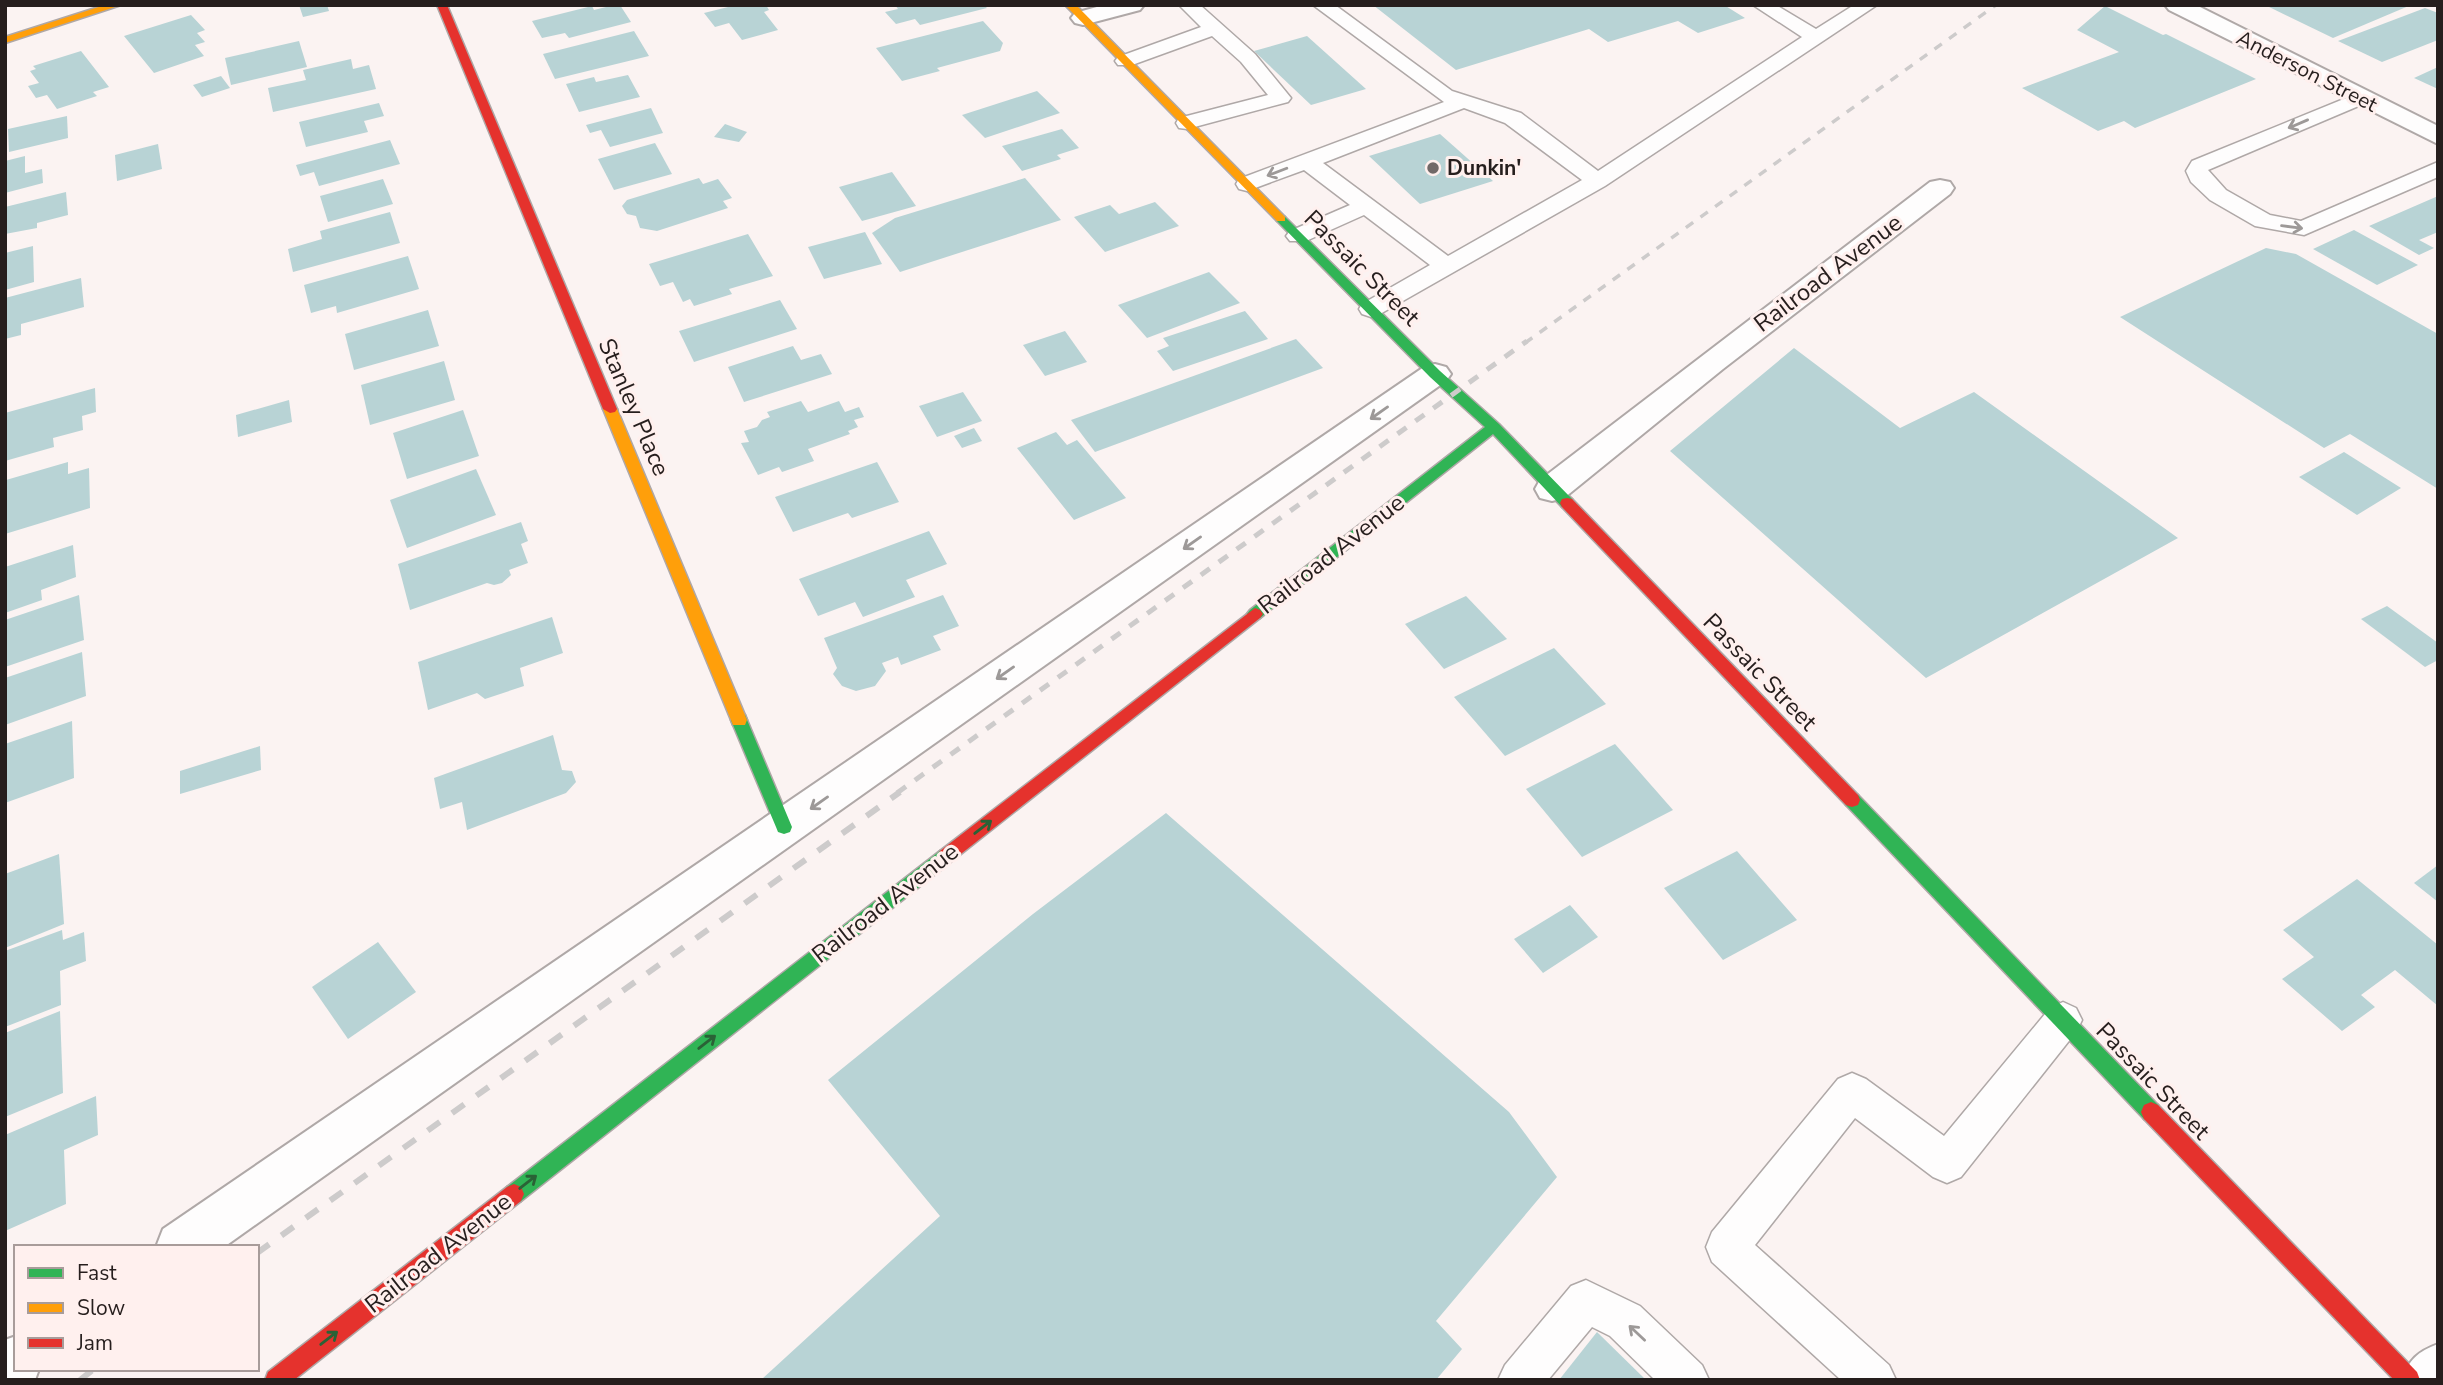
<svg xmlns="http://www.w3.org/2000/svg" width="2443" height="1385" viewBox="0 0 2443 1385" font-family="'Nunito Sans',sans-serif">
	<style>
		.building { fill: #b8d3d5 }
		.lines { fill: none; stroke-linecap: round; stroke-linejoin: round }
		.lane-casing { stroke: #afa8a7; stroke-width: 3 }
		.street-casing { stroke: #afa8a7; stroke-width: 4 }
		.fast-casing { stroke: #afa8a7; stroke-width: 3 }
		.slow-casing { stroke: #afa8a7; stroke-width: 3 }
		.jam-casing { stroke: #afa8a7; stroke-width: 3 }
		.lane { fill: #fefdfd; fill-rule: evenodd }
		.street { fill: #fefdfd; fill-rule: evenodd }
		.fast { fill: #30b455; fill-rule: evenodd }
		.slow { fill: #ff9f0a; fill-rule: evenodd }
		.jam { fill: #e5322d; fill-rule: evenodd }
		.rail-far2 { stroke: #cdcbcb; stroke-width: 3.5; stroke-dasharray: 9 9; stroke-linecap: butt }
		.rail-far1 { stroke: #cdcbcb; stroke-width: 5; stroke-dasharray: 11 11; stroke-linecap: butt }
		.rail { stroke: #cdcbcb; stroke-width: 6; stroke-dasharray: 15 15; stroke-linecap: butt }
		.oneway { stroke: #9d9998 }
		.oneway2 { stroke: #2a6236 }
		.poi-dot { fill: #716968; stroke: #fff0ee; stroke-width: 2.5 }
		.labels { text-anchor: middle; stroke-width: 6; stroke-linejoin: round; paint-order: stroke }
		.far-street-label { font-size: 21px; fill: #261e1d; stroke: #fff0ee }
		.far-poi-label { font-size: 21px; font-weight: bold; fill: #261e1d; stroke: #fff0ee; text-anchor: start }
		.street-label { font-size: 24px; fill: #261e1d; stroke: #fff0ee }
	</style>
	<rect width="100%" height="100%" fill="#fbf3f2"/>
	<!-- building -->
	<g class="building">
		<polygon points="299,5 327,5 329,11 303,17"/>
		<polygon points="614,5 620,5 631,22 569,38 565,33 542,38 532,21 592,6 594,10"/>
		<polygon points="736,5 766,5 769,10 764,12 778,30 742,40 729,23 715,27 704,13"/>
		<polygon points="895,5 984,5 987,8 920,25 915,19 896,24 885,12 898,9"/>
		<polygon points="1373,5 1724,5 1745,18 1698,33 1678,21 1608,42 1589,29 1456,70"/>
		<polygon points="2265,5 2411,5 2333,38"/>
		<polygon points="2105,6 2163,35 2166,34 2256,79 2135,128 2124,121 2098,131 2022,88 2119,52 2077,30"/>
		<polygon points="2425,8 2438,13 2438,40 2382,62 2338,41"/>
		<polygon points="191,15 205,30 197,33 205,42 195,45 204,56 154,73 124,36"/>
		<polygon points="983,21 1003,43 1000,51 937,68 940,71 902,81 876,48"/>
		<polygon points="634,31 649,56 555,79 543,54"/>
		<polygon points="1307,36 1366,89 1311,105 1254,51"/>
		<polygon points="299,41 307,67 231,85 225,58"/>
		<polygon points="81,51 109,87 93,92 97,96 57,109 47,95 36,98 28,86 39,83 30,71 36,69 33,66"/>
		<polygon points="351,59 353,69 369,65 376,89 273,112 268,88 306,80 303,70"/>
		<polygon points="2438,67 2438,89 2414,78"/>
		<polygon points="628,75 640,97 579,112 566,84 594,77 596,82"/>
		<polygon points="221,76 230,88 202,97 193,85"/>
		<polygon points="1037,91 1060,113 985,138 962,115"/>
		<polygon points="379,103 384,116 364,121 368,132 306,147 299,122"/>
		<polygon points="651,108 663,133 610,147 601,130 590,133 586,125"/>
		<polygon points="67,116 68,138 9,152 8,129"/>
		<polygon points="725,124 747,132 739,142 714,137"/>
		<polygon points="1062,129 1079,148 1057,155 1061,159 1022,171 1002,146"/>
		<polygon points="1440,134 1493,181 1420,204 1369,156"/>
		<polygon points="390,140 400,164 319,186 314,172 300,176 296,165"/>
		<polygon points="655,143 672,174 614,190 598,159"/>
		<polygon points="158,144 162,169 117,181 115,155"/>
		<polygon points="25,156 25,173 42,169 43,183 5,193 5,161"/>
		<polygon points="892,172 916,206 862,221 839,187"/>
		<polygon points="699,178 703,184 718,179 732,198 723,201 728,208 657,231 640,228 636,216 627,214 622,206 627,200"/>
		<polygon points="1025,178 1061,220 900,272 872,233 895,218"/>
		<polygon points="383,179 393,204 328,222 320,196"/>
		<polygon points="66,192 68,215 37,223 37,228 5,234 5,207"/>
		<polygon points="2438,196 2438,232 2419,240 2434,248 2419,255 2369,226"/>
		<polygon points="1155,202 1179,226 1105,252 1074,217 1110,205 1119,214"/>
		<polygon points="390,212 400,243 293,272 288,249 322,239 320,231"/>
		<polygon points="2354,230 2418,265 2377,285 2313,249"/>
		<polygon points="865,232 882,264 824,279 808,247"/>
		<polygon points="748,234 773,276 729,289 732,294 694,306 690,299 683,302 673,282 660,286 649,264"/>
		<polygon points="33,246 34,282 5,290 5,253"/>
		<polygon points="2266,248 2296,254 2438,334 2438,489 2350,434 2324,448 2120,317"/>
		<polygon points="408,256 419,289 337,313 336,306 311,313 304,285"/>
		<polygon points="1209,272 1240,303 1147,338 1118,305"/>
		<polygon points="81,278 84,307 21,324 21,335 5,339 5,298"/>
		<polygon points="780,300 797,329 694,362 679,331"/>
		<polygon points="428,310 439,346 354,370 345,334"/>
		<polygon points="1245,311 1268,339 1173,371 1157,351 1169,346 1163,338"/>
		<polygon points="1065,331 1087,362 1045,376 1023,345"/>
		<polygon points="1296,339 1323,368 1095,452 1071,420"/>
		<polygon points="793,346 801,360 821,354 832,374 744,402 728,367"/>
		<polygon points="1794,348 1900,428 1974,392 2178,538 1926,678 1670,451"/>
		<polygon points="444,361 455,400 370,425 361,385"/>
		<polygon points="95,388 96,412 82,416 83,430 53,438 54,447 5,461 5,413"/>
		<polygon points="963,392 982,421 937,437 919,406"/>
		<polygon points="289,400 292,422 238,437 236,415"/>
		<polygon points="801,401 808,412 839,401 845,412 859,407 864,417 854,420 858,427 848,431 850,434 808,449 814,461 782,472 779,467 758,475 741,443 749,442 744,431 757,427 762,420 770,417 767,412"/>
		<polygon points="463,410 479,456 407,479 393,433"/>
		<polygon points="974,428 982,441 962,448 954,436"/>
		<polygon points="1056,432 1067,445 1077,440 1126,498 1074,520 1017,448"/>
		<polygon points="2344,452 2401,488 2357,515 2299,477"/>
		<polygon points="68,462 68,474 89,468 90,508 5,534 6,480"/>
		<polygon points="877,462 899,502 852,518 848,513 793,532 775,497"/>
		<polygon points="476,469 496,515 407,548 390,500"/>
		<polygon points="521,522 528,541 521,544 528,563 509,570 511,575 502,583 494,585 487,583 410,610 398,564"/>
		<polygon points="929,531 947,564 906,580 915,597 863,617 855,602 818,616 799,579"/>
		<polygon points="73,545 76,577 41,590 42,600 5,613 5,567"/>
		<polygon points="79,595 84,640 5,667 5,620"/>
		<polygon points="943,595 959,626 933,636 941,650 901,665 898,657 882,663 886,671 875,686 856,691 842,686 833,674 837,668 824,638"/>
		<polygon points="1466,596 1507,639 1444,669 1405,624"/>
		<polygon points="2387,606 2438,643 2438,660 2425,667 2361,619"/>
		<polygon points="552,617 563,653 520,668 524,686 485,699 477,693 428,710 418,662"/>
		<polygon points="1554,648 1606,704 1505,756 1454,697"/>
		<polygon points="82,652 86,696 5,725 5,678"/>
		<polygon points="72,721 74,778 5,803 5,744"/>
		<polygon points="553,735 562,770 572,771 576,782 566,793 467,830 462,802 440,809 434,778"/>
		<polygon points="1615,744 1673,810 1582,857 1526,789"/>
		<polygon points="260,746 261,770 180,794 180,771"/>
		<polygon points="1166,813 1509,1112 1557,1177 1436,1321 1462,1349 1436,1380 761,1380 940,1216 828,1080 1033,914"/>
		<polygon points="1737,851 1797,920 1723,960 1664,888"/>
		<polygon points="59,854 64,924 5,948 5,874"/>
		<polygon points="2438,865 2438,902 2414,883"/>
		<polygon points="2357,879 2438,945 2438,1006 2395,970 2361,995 2375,1007 2342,1031 2282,979 2314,957 2283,930"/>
		<polygon points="1570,905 1598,937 1543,973 1514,939"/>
		<polygon points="62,930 63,940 84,932 86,961 60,971 61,1005 5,1027 5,951"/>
		<polygon points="378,942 416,992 348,1039 312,987"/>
		<polygon points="60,1011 63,1093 5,1117 5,1033"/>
		<polygon points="96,1096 98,1135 64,1150 66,1204 5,1231 5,1135"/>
		<polygon points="1597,1332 1646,1380 1559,1380"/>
	</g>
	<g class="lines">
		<!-- lane casing -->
		<g class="lane-casing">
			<g id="lane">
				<polygon points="1179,5 1200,5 1255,54 1291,98 1288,102 1187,129 1179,128 1176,123 1179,118 1268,95 1241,62 1212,36 1132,65 1118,65 1115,61 1118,57 1201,27"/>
				<path d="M1313,5h22l117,86 69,22 77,58 204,-134 -49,-32h23l40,24 38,-24h23l-272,181 -225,128 -9,3 -9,-3 -3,-5 3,-5 68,-39 -66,-50 -58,26h-16l-4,-5 4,-5 60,-26 -46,-35 -57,21 -8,-2 -3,-5 3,-5 205,-77zM1464,108l41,15 77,57 -134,76 -125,-93z"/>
				<polygon points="2361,92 2368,94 2371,98 2368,102 2208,170 2226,190 2270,215 2301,221 2438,162 2438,177 2304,235 2255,226 2210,200 2191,182 2186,171 2192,161"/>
				<polygon points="2063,1002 2076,1008 2082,1020 2076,1032 1961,1177 1947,1183 1933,1177 1855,1118 1755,1245 1889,1365 1896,1380 1841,1380 1712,1262 1706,1247 1712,1232 1838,1079 1852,1073 1866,1079 1944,1136 2050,1008"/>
				<polygon points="1586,1280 1640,1306 1702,1365 1709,1380 1655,1380 1610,1336 1592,1327 1548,1380 1498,1380 1505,1365 1571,1286"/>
			</g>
		</g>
		<!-- street casing -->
		<g class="street-casing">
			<g id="street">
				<polygon points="1104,5 1144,5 1140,10 1083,25 1075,23 1071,18 1075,13"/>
				<polygon points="2165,5 2196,5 2438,126 2438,144 2169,10"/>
				<polygon points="1940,180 1950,182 1954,188 1950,194 1723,369 1564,498 1552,501 1540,498 1535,489 1540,480 1930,182"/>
				<polygon points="1435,364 1446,367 1451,374 1446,381 224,1247 156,1247 163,1229 1424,367"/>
				<polygon points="16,1336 16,1369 39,1369 35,1380 5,1380 5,1340"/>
				<path d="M2438,1344v36h-37c9,-21 16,-28 37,-36z"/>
			</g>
		</g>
		<!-- fast casing -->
		<g class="fast-casing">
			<g id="fast">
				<polygon points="1281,216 1285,217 1440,371 1499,424 1572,499 1574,503 1572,507 1562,507 1493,434 1260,618 1250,618 1247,614 1250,610 1485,427 1430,377 1277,221 1277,217"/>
				<polygon points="739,714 745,715 747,720 792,827 790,832 784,834 778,832 776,827 731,720 733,715"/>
				<polygon points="1852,793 1858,795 2158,1105 2161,1112 2158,1119 2151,1122 2144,1119 1846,805 1844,800 1846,795"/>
				<polygon points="946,849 952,851 955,856 952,861 521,1201 514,1204 507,1201 504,1194 507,1187 940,851"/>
			</g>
		</g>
		<!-- slow casing -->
		<g class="slow-casing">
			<g id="slow">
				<polygon points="105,5 121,5 5,43 5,37"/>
				<polygon points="1065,5 1076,5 1285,217 1285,221 1277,221"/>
				<polygon points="610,405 617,409 747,720 745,725 733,725 731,720 603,409"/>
			</g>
		</g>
		<!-- jam casing -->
		<g class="jam-casing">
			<g id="jam">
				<polygon points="437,5 447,5 617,409 615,412 610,413 603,409"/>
				<polygon points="1567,498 1572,499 1858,795 1860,800 1858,805 1852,807 1846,805 1562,507 1560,503 1562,499"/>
				<polygon points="1255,608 1260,610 1263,614 1260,618 952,861 946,863 940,861 937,856 940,851"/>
				<polygon points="2151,1102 2158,1105 2417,1372 2420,1380 2394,1380 2144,1119 2141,1112 2144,1105"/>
				<polygon points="514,1184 521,1187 524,1194 521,1201 294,1380 265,1380 268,1372 507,1187"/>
			</g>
		</g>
		<!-- lane -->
		<use href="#lane" class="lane"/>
		<!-- street -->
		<use href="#street" class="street"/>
		<!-- fast -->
		<use href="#fast" class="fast"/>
		<!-- slow -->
		<use href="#slow" class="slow"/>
		<!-- jam -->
		<use href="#jam" class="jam"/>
		<!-- rail-far2 -->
		<polyline class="rail-far2" points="1525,343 1996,5"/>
		<!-- rail-far1 -->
		<polyline class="rail-far1" points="897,793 1527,341"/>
		<!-- rail -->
		<g class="rail">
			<polyline points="257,1253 900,792"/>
			<polyline points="80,1380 94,1369"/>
		</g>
	</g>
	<!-- one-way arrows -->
	<defs><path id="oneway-shaft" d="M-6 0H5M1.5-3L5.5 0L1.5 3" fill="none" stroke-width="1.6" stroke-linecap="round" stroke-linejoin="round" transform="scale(1.75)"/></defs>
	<g class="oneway">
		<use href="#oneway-shaft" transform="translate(2298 124) rotate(157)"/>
		<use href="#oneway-shaft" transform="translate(1277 172) rotate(159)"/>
		<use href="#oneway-shaft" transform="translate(2292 227) rotate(7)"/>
		<use href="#oneway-shaft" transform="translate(1379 413) rotate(145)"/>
		<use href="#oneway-shaft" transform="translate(1192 543) rotate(145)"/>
		<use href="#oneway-shaft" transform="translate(1005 673) rotate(145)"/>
		<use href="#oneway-shaft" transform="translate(819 803) rotate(145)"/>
		<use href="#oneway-shaft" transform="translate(1637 1333) rotate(-137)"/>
	</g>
	<g class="oneway2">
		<use href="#oneway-shaft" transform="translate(983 827) rotate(-38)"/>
		<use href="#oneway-shaft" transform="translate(707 1042) rotate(-38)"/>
		<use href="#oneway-shaft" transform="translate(528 1182) rotate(-38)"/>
		<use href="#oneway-shaft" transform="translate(329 1338) rotate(-38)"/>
	</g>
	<!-- markers -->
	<circle class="poi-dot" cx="1433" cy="168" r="7"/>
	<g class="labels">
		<!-- far-street labels -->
		<g class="far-street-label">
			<text transform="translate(2307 71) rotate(27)" y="7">Anderson Street</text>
		</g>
		<!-- far-poi labels -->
		<g class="far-poi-label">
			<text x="1447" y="175">Dunkin'</text>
		</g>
		<!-- street labels -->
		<g class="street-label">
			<text transform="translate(1362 268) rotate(45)" y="8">Passaic Street</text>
			<text transform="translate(1828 273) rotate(-37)" y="8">Railroad Avenue</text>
			<text transform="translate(634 407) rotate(67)" y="8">Stanley Place</text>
			<text transform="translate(1331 554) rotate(-38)" y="8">Railroad Avenue</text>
			<text transform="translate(1760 672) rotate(46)" y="8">Passaic Street</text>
			<text transform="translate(885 903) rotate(-38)" y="8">Railroad Avenue</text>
			<text transform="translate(2153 1081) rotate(46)" y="8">Passaic Street</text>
			<text transform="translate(438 1253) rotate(-38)" y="8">Railroad Avenue</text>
		</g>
	</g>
	<!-- border -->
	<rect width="2443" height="1385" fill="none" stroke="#261e1d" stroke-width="14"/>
	<!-- legend -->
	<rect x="14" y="1245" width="245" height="126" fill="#fff0ee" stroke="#a89c9a" stroke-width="2"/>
	<rect x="28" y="1268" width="35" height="10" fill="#30b455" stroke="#a89c9a" stroke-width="2"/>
	<text x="77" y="1280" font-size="21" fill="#261e1d">Fast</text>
	<rect x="28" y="1303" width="35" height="10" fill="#ff9f0a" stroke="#a89c9a" stroke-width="2"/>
	<text x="77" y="1315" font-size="21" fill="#261e1d">Slow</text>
	<rect x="28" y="1338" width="35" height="10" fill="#e5322d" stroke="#a89c9a" stroke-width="2"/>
	<text x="77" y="1350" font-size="21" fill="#261e1d">Jam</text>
</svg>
